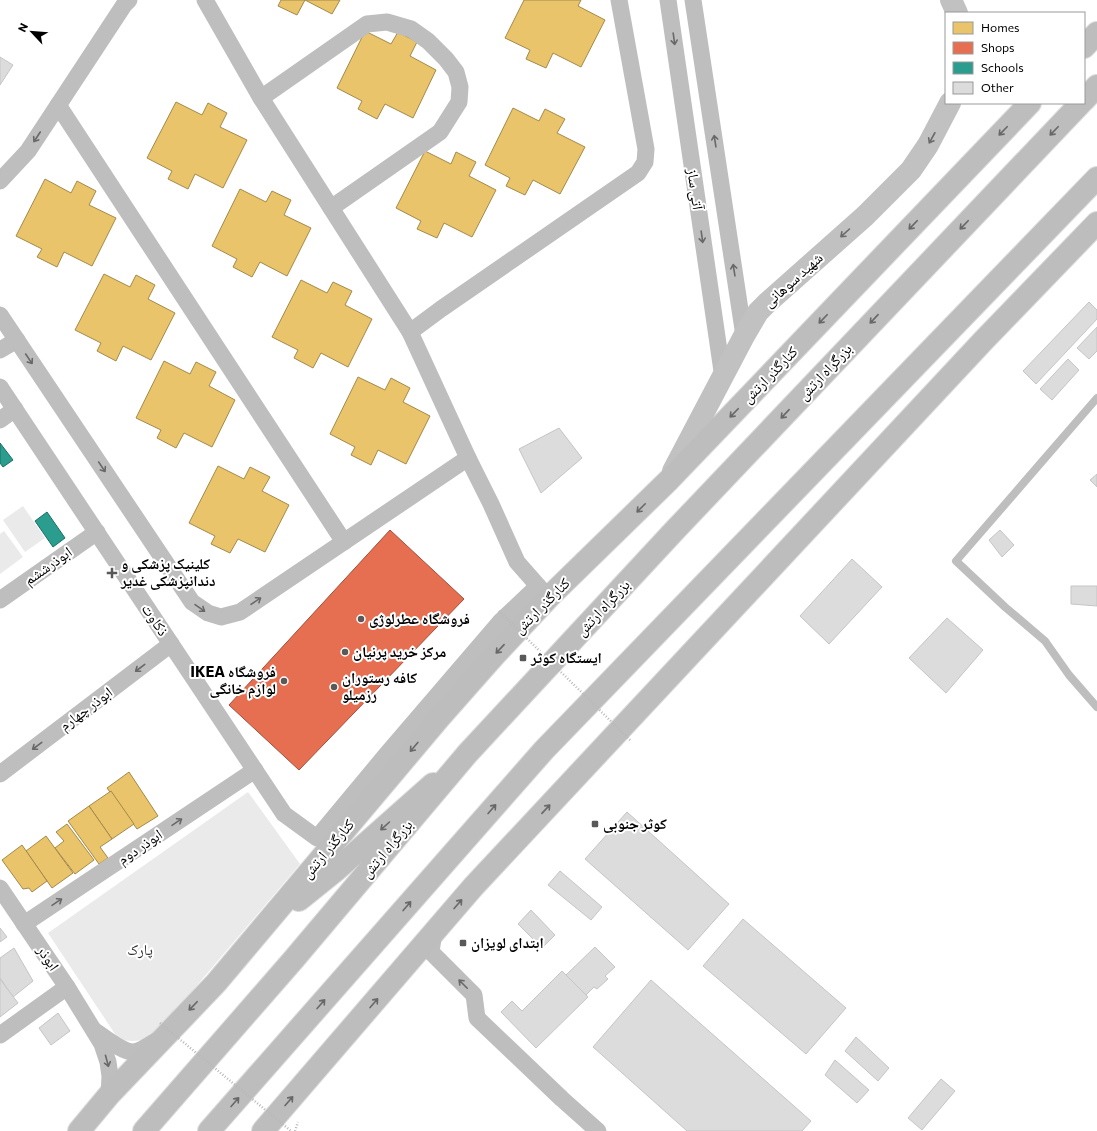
<svg xmlns="http://www.w3.org/2000/svg" width="1097" height="1131" viewBox="0 0 1097 1131" font-family="Commissioner,'Noto Naskh Arabic',sans-serif">
	<style>
		.green { fill: #eaeaea }
		.homes { fill: #e9c46a; stroke: #a3894a }
		.shops { fill: #e76f51; stroke: #a24e39 }
		.schools { fill: #2a9d8f; stroke: #1d6e64 }
		.building { fill: #dcdcdc; stroke: #c5c5c5 }
		.lines { fill: none; stroke-linecap: round; stroke-linejoin: round }
		.primary-casing { stroke: #dbdbdb; stroke-width: 24 }
		.trunk-casing { stroke: #dbdbdb; stroke-width: 24 }
		.path { stroke: #b8b8b8; stroke-width: 2.5; stroke-dasharray: 1 2; stroke-linecap: butt }
		.service { stroke: #bebebe; stroke-width: 8 }
		.minor { stroke: #bebebe; stroke-width: 17 }
		.secondary { stroke: #c1c1c1; stroke-width: 22 }
		.primary { stroke: #bdbdbd; stroke-width: 22 }
		.trunk { stroke: #bdbdbd; stroke-width: 22 }
		.path-bridge { stroke: #b8b8b8; stroke-width: 2.5; stroke-dasharray: 1 2; stroke-linecap: butt }
		.oneway { stroke: #686868 }
		.oneway2 { stroke: #6a6a6a }
		.poi-dot { fill: #595959; stroke: #fff; stroke-width: 1.5 }
		.labels { text-anchor: middle; stroke-width: 4; stroke-linejoin: round; paint-order: stroke }
		.street-label { font-size: 15px; fill: #000; stroke: #fff }
		.poi-label { font-size: 15px; font-weight: bold; fill: #000; stroke: #fff; text-anchor: start }
		.park-label { font-size: 15px; fill: #2f2f2f; stroke: #fff }
	</style>
	<rect width="100%" height="100%" fill="#fff"/>
	<!-- green -->
	<g class="green">
		<polygon points="23,506 45,538 25,552 3,520"/>
		<polygon points="4,531 23,557 0,574 0,534"/>
		<path d="M248,792l52,72 -135,159c-19,16 -19,20 -46,17l-71,-107z"/>
	</g>
	<!-- homes -->
	<g class="homes">
		<polygon points="281,0 340,0 332,14 305,0 297,15 278,6"/>
		<polygon points="524,0 581,0 578,6 605,20 581,67 553,53 546,68 526,59 530,50 505,38"/>
		<polygon points="365,31 391,44 398,32 417,42 410,56 436,70 413,118 385,104 377,119 358,109 362,101 337,88"/>
		<polygon points="176,102 202,115 208,103 227,113 220,127 247,140 223,188 195,174 188,189 168,179 172,171 147,158"/>
		<polygon points="513,108 539,121 545,109 565,119 557,133 585,147 560,194 533,180 525,195 506,186 510,178 485,165"/>
		<polygon points="425,151 451,164 456,152 476,162 469,176 496,190 472,237 444,223 437,238 417,229 421,221 396,208"/>
		<polygon points="45,179 71,193 77,181 96,191 89,205 116,218 92,266 64,252 57,267 37,257 42,249 16,236"/>
		<polygon points="240,189 266,202 272,191 291,200 284,215 311,228 287,276 260,262 252,277 233,267 237,259 212,246"/>
		<polygon points="104,274 130,287 136,275 155,285 148,299 175,313 151,360 123,346 116,361 97,351 101,343 75,330"/>
		<polygon points="301,280 327,293 333,282 352,291 345,305 372,319 348,367 321,353 313,368 294,358 298,350 272,337"/>
		<polygon points="164,361 190,374 196,362 216,372 209,386 235,400 212,447 184,433 176,448 157,438 161,430 136,418"/>
		<polygon points="358,377 385,390 391,378 410,388 403,402 430,416 406,464 378,450 371,465 351,455 355,447 330,434"/>
		<polygon points="218,466 244,479 250,467 270,477 262,491 289,505 265,552 238,539 230,553 211,544 215,536 189,523"/>
		<polygon points="129,772 158,816 137,829 107,788"/>
		<polygon points="111,791 134,824 112,839 89,806"/>
		<polygon points="89,806 112,839 100,847 108,858 99,864 68,821"/>
		<polygon points="67,824 94,860 75,874 55,848 64,841 56,832"/>
		<polygon points="46,836 73,873 52,888 26,851"/>
		<polygon points="22,845 47,881 32,892 29,888 23,889 2,860"/>
	</g>
	<!-- shops -->
	<polygon class="shops" points="390,530 464,599 299,770 229,705"/>
	<!-- schools -->
	<g class="schools">
		<polygon points="0,443 13,460 3,467 0,463"/>
		<polygon points="47,512 65,538 53,547 35,521"/>
	</g>
	<!-- building -->
	<g class="building">
		<polygon points="0,57 13,65 0,85"/>
		<polygon points="1089,302 1097,310 1097,319 1036,384 1023,371"/>
		<polygon points="1097,327 1097,351 1089,359 1077,348"/>
		<polygon points="1068,359 1079,370 1052,400 1040,389"/>
		<polygon points="559,428 582,458 541,493 519,449"/>
		<polygon points="1097,474 1097,487 1090,480"/>
		<polygon points="1000,530 1014,545 1002,557 989,540"/>
		<polygon points="852,559 882,587 829,644 800,616"/>
		<polygon points="1071,586 1097,586 1097,606 1071,604"/>
		<polygon points="947,618 983,650 946,693 909,658"/>
		<polygon points="627,812 729,904 688,950 585,859"/>
		<polygon points="560,871 602,907 591,920 548,885"/>
		<polygon points="531,910 555,935 542,948 518,924"/>
		<polygon points="743,919 846,1008 806,1054 703,966"/>
		<polygon points="0,928 7,937 0,942"/>
		<polygon points="595,947 615,967 605,976 608,979 597,989 594,987 586,995 566,975"/>
		<polygon points="14,948 33,981 13,997 0,978 0,958"/>
		<polygon points="562,971 588,997 536,1048 501,1012 512,1001 522,1011"/>
		<polygon points="0,979 18,1003 0,1017"/>
		<polygon points="651,980 811,1121 802,1131 687,1131 593,1047"/>
		<polygon points="58,1013 70,1031 51,1045 39,1028"/>
		<polygon points="856,1037 889,1068 878,1081 845,1051"/>
		<polygon points="835,1060 869,1090 857,1103 825,1075"/>
		<polygon points="941,1079 955,1091 922,1130 908,1118"/>
	</g>
	<g class="lines">
		<!-- primary casing -->
		<g class="primary-casing">
			<g id="primary">
				<polyline points="1084,47 1097,33"/>
				<polyline points="299,900 335,871 433,784"/>
				<polyline points="79,1131 109,1095 216,983 440,717 493,657 549,597 669,480 1030,103"/>
				<polyline points="263,1131 473,887 984,340 1097,223"/>
			</g>
		</g>
		<!-- trunk casing -->
		<g class="trunk-casing">
			<g id="trunk">
				<polyline points="1084,100 1097,86"/>
				<polyline points="144,1131 294,959 467,754 675,530 1081,103"/>
				<polyline points="209,1131 544,750 1097,178"/>
			</g>
		</g>
		<!-- path -->
		<polyline class="path" points="295,1131 298,1122"/>
		<!-- service -->
		<polyline class="service" points="1097,398 956,561 1005,607 1045,641 1069,675 1097,707"/>
		<!-- minor -->
		<g class="minor">
			<polyline points="205,0 261,98 410,332 468,458 491,504 517,562 546,595"/>
			<polyline points="668,0 723,378"/>
			<polyline points="693,0 744,336"/>
			<polyline points="261,98 367,24 387,22 411,29 428,41 446,59 456,72 460,87 459,102 440,132 331,208"/>
			<polyline points="58,105 344,542"/>
			<polyline points="0,181 28,151 124,5 129,0"/>
			<polyline points="0,315 192,602 208,613 221,617 240,612 468,458"/>
			<polyline points="410,332 441,309 638,173 645,162 646,149 619,0"/>
			<polyline points="0,350 17,340"/>
			<polyline points="0,387 284,814 317,838 386,755 500,622 538,586"/>
			<polyline points="0,420 15,409"/>
			<polyline points="0,600 97,532"/>
			<polyline points="0,774 171,644"/>
			<polyline points="0,888 67,987 102,1044 108,1062 110,1076 109,1095"/>
			<polyline points="24,924 255,770"/>
			<polyline points="434,932 431,952 474,995 477,1018 562,1099 598,1131"/>
			<path d="M95,1031c9,6 28,22 39,21 7,-1 16,-8 22,-11"/>
			<polyline points="0,1035 67,987"/>
		</g>
		<!-- secondary -->
		<g class="secondary">
			<polyline points="951,0 957,13"/>
			<polyline points="673,471 744,336 758,312 767,303 865,216 911,170 928,145 950,103"/>
		</g>
		<!-- primary -->
		<use href="#primary" class="primary"/>
		<!-- trunk -->
		<use href="#trunk" class="trunk"/>
		<!-- path-bridge -->
		<g class="path-bridge">
			<polyline points="499,611 631,741"/>
			<polyline points="160,1023 291,1131"/>
		</g>
	</g>
	<!-- one-way arrows -->
	<defs><path id="oneway-shaft" d="M-6 0H5M1.5-3L5.5 0L1.5 3" fill="none" stroke-width="1.6" stroke-linecap="round" stroke-linejoin="round"/></defs>
	<g class="oneway">
		<use href="#oneway-shaft" transform="translate(674 39) rotate(82)"/>
		<use href="#oneway-shaft" transform="translate(1003 131) rotate(134)"/>
		<use href="#oneway-shaft" transform="translate(1054 131) rotate(134)"/>
		<use href="#oneway-shaft" transform="translate(37 137) rotate(123)"/>
		<use href="#oneway-shaft" transform="translate(715 141) rotate(-99)"/>
		<use href="#oneway-shaft" transform="translate(913 225) rotate(134)"/>
		<use href="#oneway-shaft" transform="translate(964 225) rotate(134)"/>
		<use href="#oneway-shaft" transform="translate(702 237) rotate(82)"/>
		<use href="#oneway-shaft" transform="translate(734 270) rotate(-99)"/>
		<use href="#oneway-shaft" transform="translate(823 319) rotate(134)"/>
		<use href="#oneway-shaft" transform="translate(874 319) rotate(133)"/>
		<use href="#oneway-shaft" transform="translate(29 359) rotate(56)"/>
		<use href="#oneway-shaft" transform="translate(734 413) rotate(134)"/>
		<use href="#oneway-shaft" transform="translate(785 414) rotate(133)"/>
		<use href="#oneway-shaft" transform="translate(102 467) rotate(56)"/>
		<use href="#oneway-shaft" transform="translate(641 508) rotate(135)"/>
		<use href="#oneway-shaft" transform="translate(256 601) rotate(-34)"/>
		<use href="#oneway-shaft" transform="translate(200 608) rotate(35)"/>
		<use href="#oneway-shaft" transform="translate(500 649) rotate(133)"/>
		<use href="#oneway-shaft" transform="translate(140 668) rotate(143)"/>
		<use href="#oneway-shaft" transform="translate(37 746) rotate(143)"/>
		<use href="#oneway-shaft" transform="translate(414 747) rotate(130)"/>
		<use href="#oneway-shaft" transform="translate(492 809) rotate(-49)"/>
		<use href="#oneway-shaft" transform="translate(546 809) rotate(-47)"/>
		<use href="#oneway-shaft" transform="translate(177 822) rotate(-34)"/>
		<use href="#oneway-shaft" transform="translate(385 826) rotate(138)"/>
		<use href="#oneway-shaft" transform="translate(57 902) rotate(-34)"/>
		<use href="#oneway-shaft" transform="translate(458 904) rotate(-49)"/>
		<use href="#oneway-shaft" transform="translate(407 906) rotate(-49)"/>
		<use href="#oneway-shaft" transform="translate(463 984) rotate(-135)"/>
		<use href="#oneway-shaft" transform="translate(374 1003) rotate(-49)"/>
		<use href="#oneway-shaft" transform="translate(321 1004) rotate(-49)"/>
		<use href="#oneway-shaft" transform="translate(193 1006) rotate(134)"/>
		<use href="#oneway-shaft" transform="translate(107 1061) rotate(75)"/>
		<use href="#oneway-shaft" transform="translate(289 1101) rotate(-49)"/>
		<use href="#oneway-shaft" transform="translate(235 1102) rotate(-49)"/>
	</g>
	<g class="oneway2">
		<use href="#oneway-shaft" transform="translate(932 138) rotate(119)"/>
		<use href="#oneway-shaft" transform="translate(845 233) rotate(138)"/>
	</g>
	<!-- markers -->
	<g class="poi-dot">
		<path d="M110 567h4v4h4v4h-4v4h-4v-4h-4v-4h4z"/>
		<circle cx="361" cy="619" r="4"/>
		<circle cx="345" cy="652" r="4"/>
		<rect x="519" y="654" width="8" height="8" rx="2"/>
		<circle cx="284" cy="681" r="4"/>
		<circle cx="334" cy="687" r="4"/>
		<rect x="591" y="820" width="8" height="8" rx="2"/>
		<rect x="459" y="939" width="8" height="8" rx="2"/>
	</g>
	<g class="labels">
		<!-- street labels -->
		<g class="street-label">
			<text transform="translate(695 189) rotate(82)" y="5">آتی ساز</text>
			<text transform="translate(793 280) rotate(-42)" y="5">شهید سوهانی</text>
			<text transform="translate(825 372) rotate(-47)" y="5">بزرگراه ارتش</text>
			<text transform="translate(770 375) rotate(-46)" y="5">کنارگذر ارتش</text>
			<text transform="translate(48 566) rotate(-35)" y="5">ابوذرششم</text>
			<text transform="translate(542 606) rotate(-45)" y="5">کنارگذر ارتش</text>
			<text transform="translate(603 608) rotate(-47)" y="5">بزرگراه ارتش</text>
			<text transform="translate(155 620) rotate(56)" y="5">ذکاوت</text>
			<text transform="translate(86 709) rotate(-37)" y="5">ابوذر چهارم</text>
			<text transform="translate(140 847) rotate(-34)" y="5">ابوذر دوم</text>
			<text transform="translate(328 849) rotate(-50)" y="5">کنارگذر ارتش</text>
			<text transform="translate(387 849) rotate(-50)" y="5">بزرگراه ارتش</text>
			<text transform="translate(48 958) rotate(56)" y="5">ابوذر</text>
		</g>
		<!-- poi labels -->
		<g class="poi-label">
			<text x="121" y="569">کلینیک پزشکی و<tspan x="121" dy="17">دندانپزشکی غدیر</tspan></text>
			<text x="369" y="624">فروشگاه عطرلوژی</text>
			<text x="353" y="657">مرکز خرید پرنیان</text>
			<text x="531" y="663">ایستگاه کوثر</text>
			<text x="276" y="677" text-anchor="end">IKEA فروشگاه<tspan x="276" dy="17">لوازم خانگی</tspan></text>
			<text x="342" y="683">کافه رستوران<tspan x="342" dy="17">رزمیلو</tspan></text>
			<text x="603" y="829">کوثر جنوبی</text>
			<text x="471" y="948">ابتدای لویزان</text>
		</g>
		<!-- park labels -->
		<g class="park-label">
			<text x="140" y="955">پارک</text>
		</g>
	</g>
	<!-- legend -->
	<rect x="945" y="12" width="140" height="92" fill="#ffffff" stroke="#999999"/>
	<rect x="953" y="22" width="20" height="12" fill="#e9c46a" stroke="#999999"/>
	<text x="981" y="32" font-size="12" fill="#000000">Homes</text>
	<rect x="953" y="42" width="20" height="12" fill="#e76f51" stroke="#999999"/>
	<text x="981" y="52" font-size="12" fill="#000000">Shops</text>
	<rect x="953" y="62" width="20" height="12" fill="#2a9d8f" stroke="#999999"/>
	<text x="981" y="72" font-size="12" fill="#000000">Schools</text>
	<rect x="953" y="82" width="20" height="12" fill="#dcdcdc" stroke="#999999"/>
	<text x="981" y="92" font-size="12" fill="#000000">Other</text>
	<!-- north arrow -->
	<g transform="translate(32 32) rotate(296)" stroke="#ffffff" stroke-width="3" paint-order="stroke">
	<path d="M0-3L7 15L0 10L-7 15Z" fill="#000000"/>
	<text y="-6" font-size="11" font-weight="bold" text-anchor="middle" fill="#000000">N</text>
	</g>
</svg>
